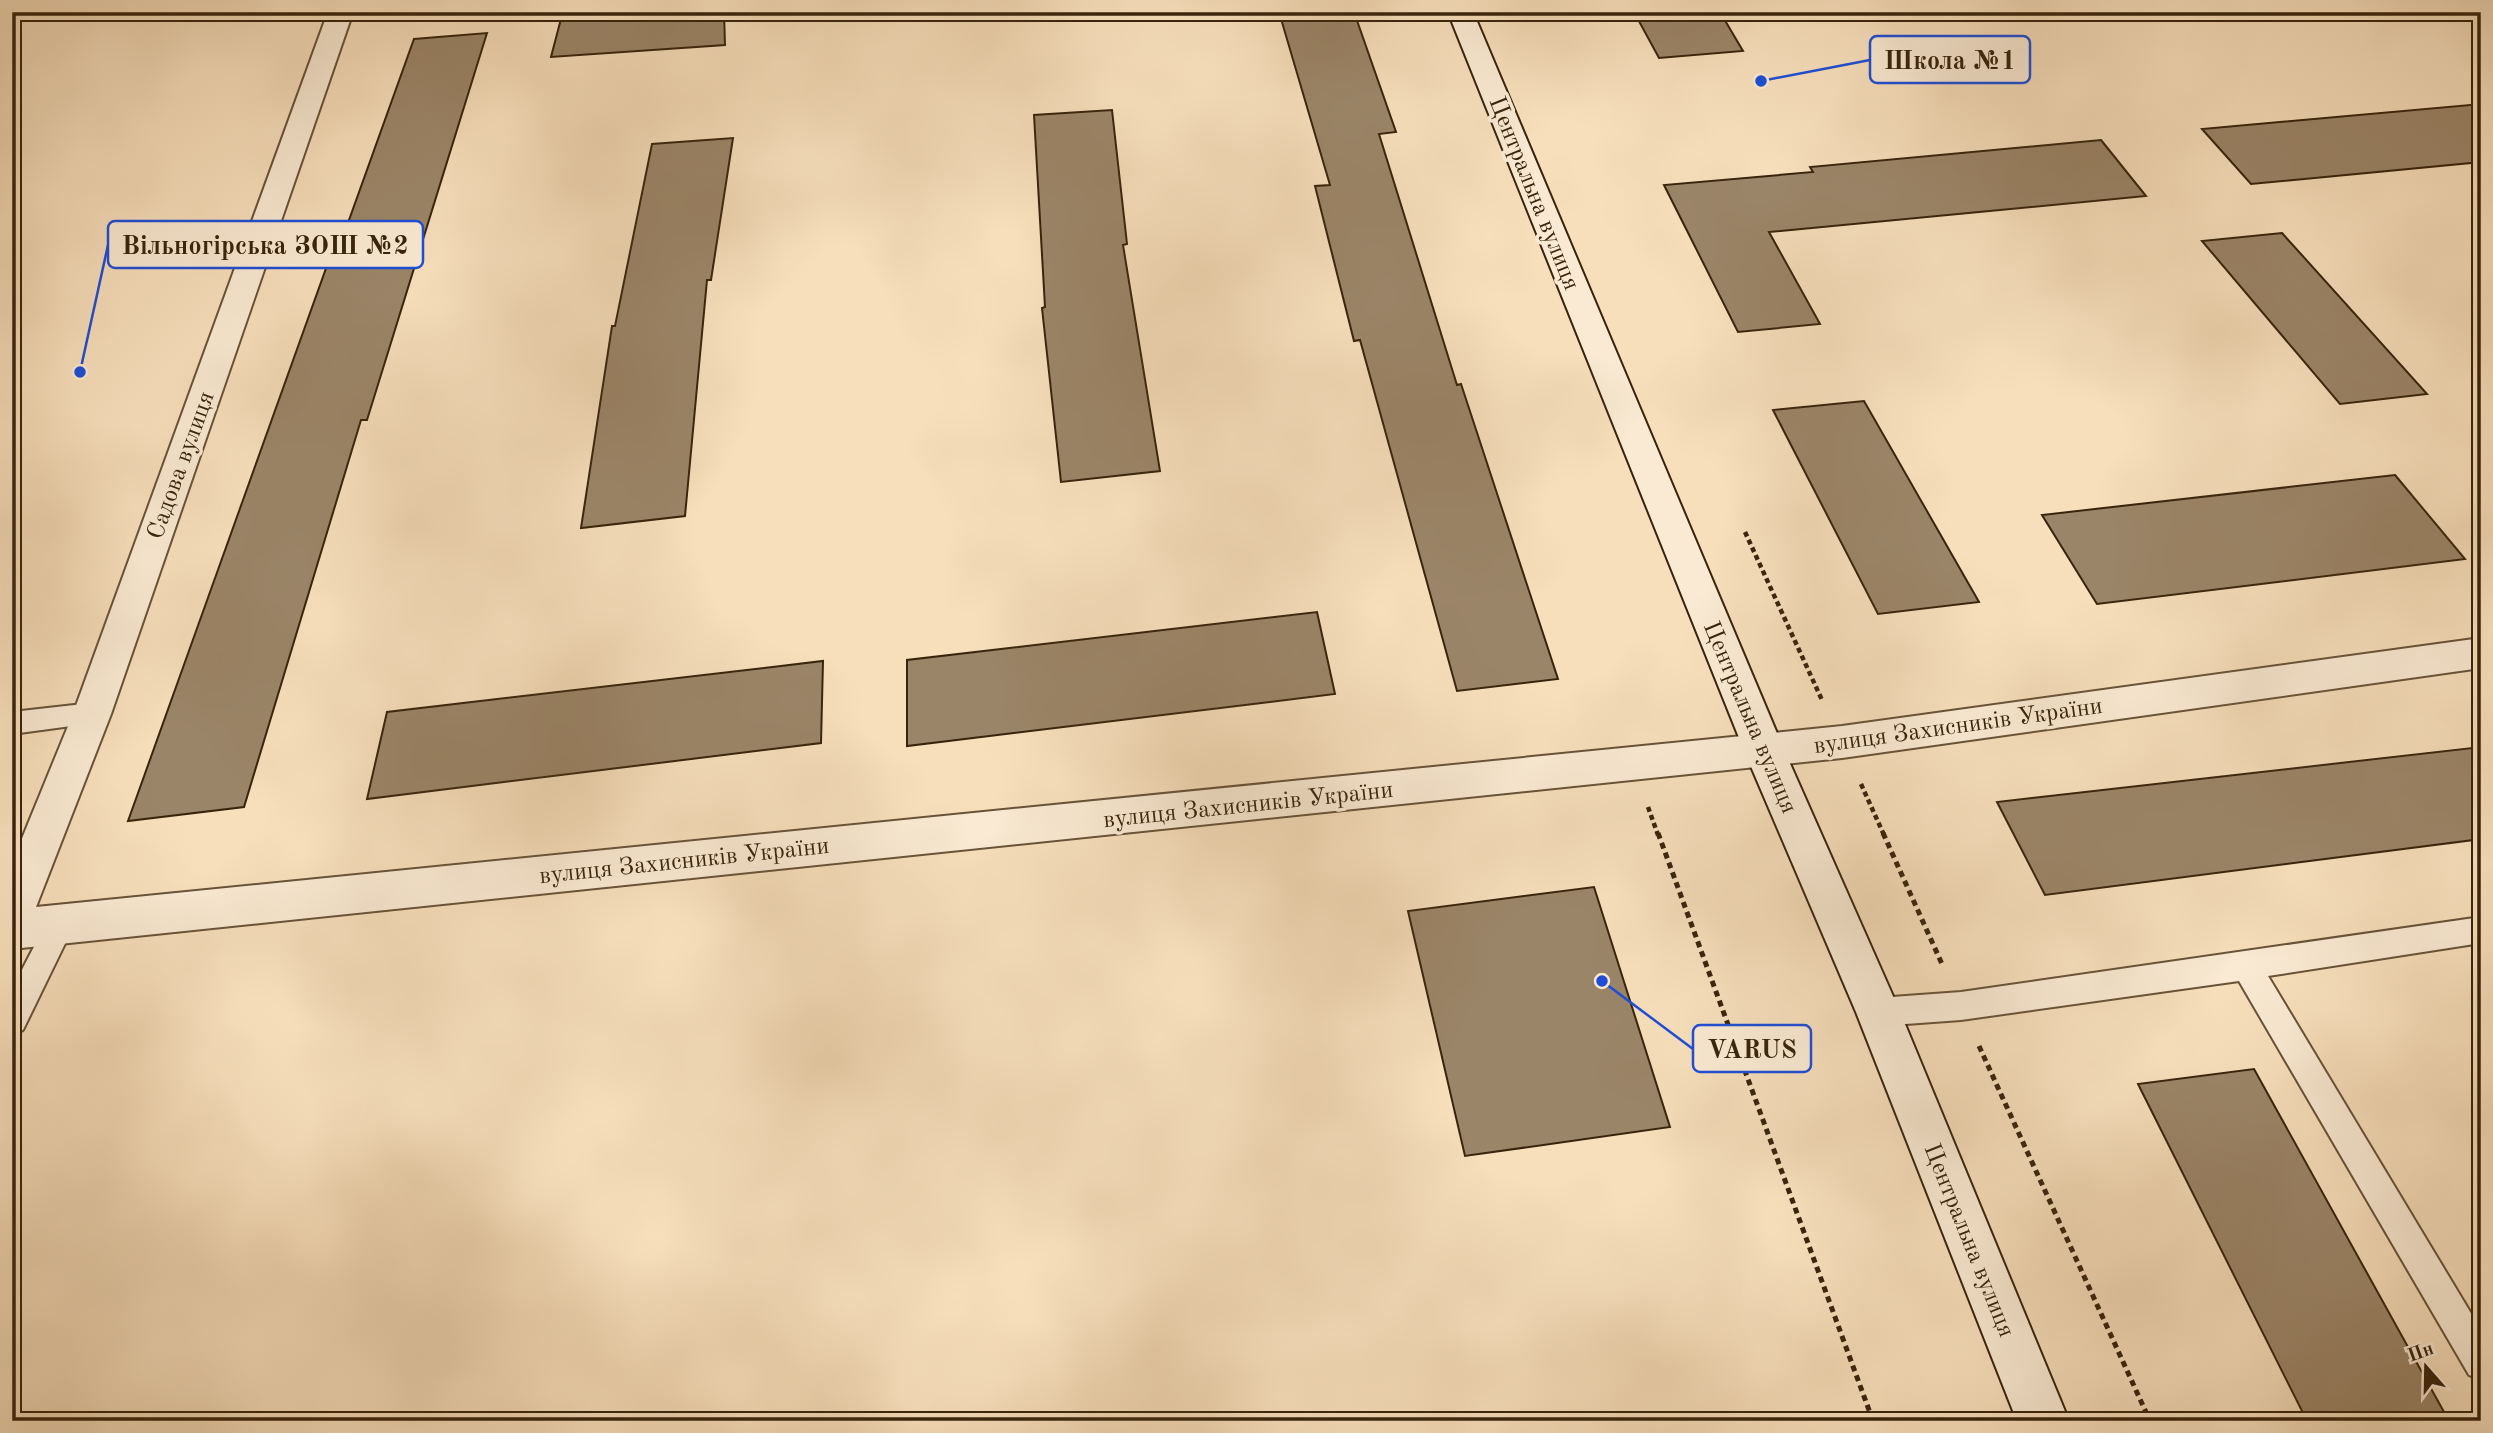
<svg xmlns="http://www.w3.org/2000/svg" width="2493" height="1433" viewBox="0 0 2493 1433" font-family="'Old Standard TT',serif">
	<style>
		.building { fill: #9b8568; stroke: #38240c; stroke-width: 2 }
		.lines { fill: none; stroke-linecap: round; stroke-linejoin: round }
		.service-casing { stroke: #685338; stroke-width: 4 }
		.minor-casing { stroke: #685338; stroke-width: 4 }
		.secondary-casing { stroke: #38240c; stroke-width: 4 }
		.path-far1 { stroke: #38240c; stroke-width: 4.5; stroke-dasharray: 5 3.5; stroke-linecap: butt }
		.path { stroke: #38240c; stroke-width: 5; stroke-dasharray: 6 4.5; stroke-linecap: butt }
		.service { fill: #faead3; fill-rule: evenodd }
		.minor { fill: #faead3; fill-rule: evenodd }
		.secondary { fill: #faead3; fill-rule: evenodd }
		.labels { text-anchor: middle; stroke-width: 7; stroke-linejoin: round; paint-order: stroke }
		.street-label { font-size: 24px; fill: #38240c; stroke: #faead3 }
		.leader { fill: none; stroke: #1d4ed8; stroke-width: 2.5 }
		.callout-dot { fill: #1d4ed8; stroke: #faead3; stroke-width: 2.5 }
		.callout { fill: #faead3; stroke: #1d4ed8; stroke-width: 2.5 }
		.callout-label { font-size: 26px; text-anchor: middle; font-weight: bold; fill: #38240c }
	</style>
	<rect width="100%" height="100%" fill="#f7dfbc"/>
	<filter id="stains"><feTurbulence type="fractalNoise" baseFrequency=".00286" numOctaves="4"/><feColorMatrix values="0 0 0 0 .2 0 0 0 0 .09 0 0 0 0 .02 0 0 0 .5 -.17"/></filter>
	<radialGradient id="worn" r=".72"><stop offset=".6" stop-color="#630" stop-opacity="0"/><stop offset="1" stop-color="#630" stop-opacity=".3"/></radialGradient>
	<!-- building -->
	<g class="building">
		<polygon points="607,12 724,12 725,45 551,57 562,15"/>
		<polygon points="1279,12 1354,12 1396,132 1379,134 1457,385 1461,384 1558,679 1457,691 1360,340 1354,341 1315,186 1330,185"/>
		<polygon points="1634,12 1720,12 1743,51 1659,58"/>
		<polygon points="487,33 367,420 361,420 244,807 128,821 334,246 340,245 414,39"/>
		<polygon points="2481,104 2481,162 2251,184 2202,129"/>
		<polygon points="1112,110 1127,244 1123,245 1160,471 1061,482 1042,308 1045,307 1034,115"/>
		<polygon points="733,138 711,280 707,280 685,516 581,528 612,326 615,326 652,144"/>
		<polygon points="2101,140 2146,196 1769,232 1820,324 1738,332 1664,185 1813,172 1810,167"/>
		<polygon points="2282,233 2427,394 2340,404 2202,241"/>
		<polygon points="1864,401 1979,602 1878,614 1773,410"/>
		<polygon points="2395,475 2465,559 2097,604 2042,515"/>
		<polygon points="1317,612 1335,694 907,746 907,660"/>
		<polygon points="823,661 821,743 367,799 387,712"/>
		<polygon points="2481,747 2481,839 2045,895 1997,802"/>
		<polygon points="1594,887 1670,1127 1465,1156 1408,911"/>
		<polygon points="2254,1069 2449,1421 2307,1421 2138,1084"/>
	</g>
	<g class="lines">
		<!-- service casing -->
		<g class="service-casing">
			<g id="service">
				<polygon points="92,703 101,706 105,714 101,722 12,734 12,712"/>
				<polygon points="61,910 71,914 75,923 23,1030 12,1034 12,989 51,914"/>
				<polygon points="2481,917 2481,943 2268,976 2481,1330 2481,1380 2469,1375 2239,981 1961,1020 1878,1026 1867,1022 1863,1012 1867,1002 1878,998 1961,992"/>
			</g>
		</g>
		<!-- minor casing -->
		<g class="minor-casing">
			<polygon id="minor" points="328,12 353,12 111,714 36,907 1842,726 2481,638 2481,668 1842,758 12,949 12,863 73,714"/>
		</g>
		<!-- secondary casing -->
		<g class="secondary-casing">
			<polygon id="secondary" points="1448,12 1473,12 1784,750 1900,1012 2069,1421 2017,1421 1856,1012 1744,750"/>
		</g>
		<!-- path-far1 -->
		<g class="path-far1">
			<polyline points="1745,532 1822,700"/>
			<polyline points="1861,784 1884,835"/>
			<polyline points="1648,807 1658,835"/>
		</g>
		<!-- path -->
		<g class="path">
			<polyline points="1658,833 1873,1421"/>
			<polyline points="1883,833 1942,964"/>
			<polyline points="1979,1046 2150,1421"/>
		</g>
		<!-- service -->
		<use href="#service" class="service"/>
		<!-- minor -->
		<use href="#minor" class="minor"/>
		<!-- secondary -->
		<use href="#secondary" class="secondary"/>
	</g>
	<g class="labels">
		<!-- street labels -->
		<g class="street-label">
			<text transform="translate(1535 193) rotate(68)" y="8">Центральна вулиця</text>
			<text transform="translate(180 465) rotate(-70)" y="8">Садова вулиця</text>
			<text transform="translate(1751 717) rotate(67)" y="8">Центральна вулиця</text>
			<text transform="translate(1958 725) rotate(-8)" y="8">вулиця Захисників України</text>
			<text transform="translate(1248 804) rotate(-6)" y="8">вулиця Захисників України</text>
			<text transform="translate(684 860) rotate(-6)" y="8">вулиця Захисників України</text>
			<text transform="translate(1970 1240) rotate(68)" y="8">Центральна вулиця</text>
		</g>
	</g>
	<!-- callouts -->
	<path class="leader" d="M1761 81L1870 60M80 372L108 245M1602 981L1693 1049"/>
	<g class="callout-dot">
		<circle cx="1761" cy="81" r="7"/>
		<circle cx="80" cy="372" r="7"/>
		<circle cx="1602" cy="981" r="7"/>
	</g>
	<g class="callout">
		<rect x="1870" y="36" width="160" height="47" rx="7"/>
		<rect x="108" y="221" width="315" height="47" rx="7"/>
		<rect x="1693" y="1025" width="118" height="47" rx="7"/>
	</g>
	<g class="callout-label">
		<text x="1950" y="69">Школа №1</text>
		<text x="265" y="254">Вільногірська ЗОШ №2</text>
		<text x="1752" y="1058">VARUS</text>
	</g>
	<!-- margin -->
	<rect width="2493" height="1433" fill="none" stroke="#f7dfbc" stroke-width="42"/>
	<rect x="14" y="14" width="2465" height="1405" fill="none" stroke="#38240c" stroke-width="3.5"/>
	<rect x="21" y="21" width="2451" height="1391" fill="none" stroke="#38240c" stroke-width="2"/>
	<!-- north arrow -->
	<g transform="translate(2426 1367) rotate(340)" stroke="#faead3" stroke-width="5" paint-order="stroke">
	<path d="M0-5L12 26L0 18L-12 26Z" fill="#38240c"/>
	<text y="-10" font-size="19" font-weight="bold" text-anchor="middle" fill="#38240c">Пн</text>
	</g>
	<rect width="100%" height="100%" filter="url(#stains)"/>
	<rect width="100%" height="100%" fill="url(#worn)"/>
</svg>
